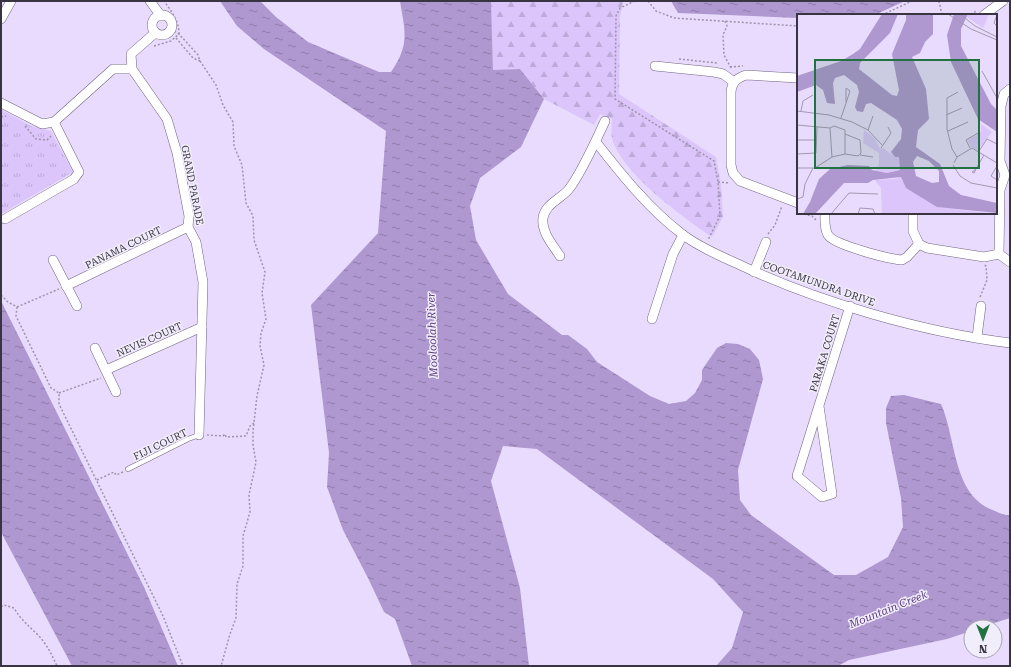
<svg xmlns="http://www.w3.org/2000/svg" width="1011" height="667" viewBox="0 0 1011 667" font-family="'Roboto Serif',serif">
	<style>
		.forest { fill: url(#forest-firs) }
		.park { fill: url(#park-tufts) }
		.water { fill: url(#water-ripples) }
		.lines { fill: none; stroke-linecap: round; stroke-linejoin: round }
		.lane-casing { stroke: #706481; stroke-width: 5.5 }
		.street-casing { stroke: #706481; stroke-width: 10 }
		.path { stroke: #9d93ac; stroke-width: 1.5; stroke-dasharray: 2 2; stroke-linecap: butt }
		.lane { stroke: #fff; stroke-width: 4.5 }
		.street { stroke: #fff; stroke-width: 9 }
		.labels { text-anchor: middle; stroke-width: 3; stroke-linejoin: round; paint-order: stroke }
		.street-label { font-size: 10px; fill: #393441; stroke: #f2edfa }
		.water-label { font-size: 11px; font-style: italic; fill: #5d3d83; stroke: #f2edfa }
		.inset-road { fill: none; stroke: #a398b2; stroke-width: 1 }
		.view { fill: #217142; fill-opacity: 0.15; stroke: #217142; stroke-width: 2 }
		.inset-edge { fill: none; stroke: #393441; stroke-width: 2 }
	</style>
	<defs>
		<pattern id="forest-firs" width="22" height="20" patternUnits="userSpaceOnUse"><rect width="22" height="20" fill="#dbc5fa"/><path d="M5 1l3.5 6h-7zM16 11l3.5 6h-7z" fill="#bdaad8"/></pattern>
		<pattern id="park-tufts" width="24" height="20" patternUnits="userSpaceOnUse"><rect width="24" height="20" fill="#dbc5fa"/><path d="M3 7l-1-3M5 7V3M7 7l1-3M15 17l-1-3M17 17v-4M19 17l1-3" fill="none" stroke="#bdaad8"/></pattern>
		<pattern id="water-ripples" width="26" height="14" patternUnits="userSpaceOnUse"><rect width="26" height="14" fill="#af97d0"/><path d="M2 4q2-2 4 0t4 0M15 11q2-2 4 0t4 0" fill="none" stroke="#8f7caa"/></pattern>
	</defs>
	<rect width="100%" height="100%" fill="#e9dbfd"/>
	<!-- forest -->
	<path class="forest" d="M491,1h135l-3,1 -3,15 -1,77 97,63 5,28 2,32 -11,20c-29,-20 -91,-64 -100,-99 -1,-6 0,-13 0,-19l-12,-5 -6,11 -50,-26 -24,-30 -27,1z"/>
	<!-- park -->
	<polygon class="park" points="2,110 31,126 51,131 73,172 1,214"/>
	<!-- water -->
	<g class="water">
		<path d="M220,1h40l16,16 32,25 71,30h12c19,-28 14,-40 9,-71h91l2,69 27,-1 24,30 -23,48 -41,31 -10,28 6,34 32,54 54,41h6l19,14 10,13 53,34 19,8 17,-3 9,-8 7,-13v-10l15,-22 9,-5 12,1 12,5 9,11 4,19 -25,91 2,30 11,15 83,60h22l32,-18 15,-30 -2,-29 -15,-75v-15l5,-12 13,-1 37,9c16,36 11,92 54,107 5,2 10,5 15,4v103l-28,9h-11v4l-24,8 -98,21 -11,6h-122l16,-18 11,-36 -30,-33 -176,-130 -34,-3 -12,35 29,107 9,78h-117l-17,-47 -11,-7 -16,-34 -25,-48 -16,-43 2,-34 -18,-148 67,-72 8,-102 -122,-82 -27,-23z"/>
		<polygon points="671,1 905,1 879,13 861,15 798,15 798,18 678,13"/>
		<polygon points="1,301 144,587 178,666 72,666 1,532"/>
	</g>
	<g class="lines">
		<!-- lane casing -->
		<g class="lane-casing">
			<polyline id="lane" points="128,469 188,439 199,435"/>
		</g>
		<!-- street casing -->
		<g class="street-casing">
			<g id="street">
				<polyline points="150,1 161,16"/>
				<polyline points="984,15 1003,1"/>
				<circle cx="162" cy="25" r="10"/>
				<polyline points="1,19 11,1"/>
				<polyline points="155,33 131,54 132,69 167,119 177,153 189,216 188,227 196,242 203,282 199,435"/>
				<polyline points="655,66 714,72 723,74 734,82"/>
				<path d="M798,78l-52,-3c-9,3 -14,7 -15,17v73l2,8 7,8 58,22"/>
				<polyline points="1,103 42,124 54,122 113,69 132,69"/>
				<path d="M596,142c25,32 53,67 86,92 14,11 40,23 56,30 80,38 184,68 272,79"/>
				<path d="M825,213c0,7 -1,15 3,22 6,10 61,24 74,25l5,-3 12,-13"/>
				<polyline points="913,213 913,231 919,244 927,248 984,257 999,254 1010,262"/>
				<polyline points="5,219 74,179 79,172 54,122"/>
				<polyline points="999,254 1000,190 1005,175 1000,161 1001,106 1004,94 1010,89"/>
				<path d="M560,256c-7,-11 -19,-24 -17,-38 2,-14 18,-19 26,-29 13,-17 27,-49 36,-68"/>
				<polyline points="53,260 77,306"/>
				<polyline points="754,272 766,242"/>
				<polyline points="66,286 188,227"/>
				<polyline points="652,319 673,254 683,235"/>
				<polyline points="977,337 981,306"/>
				<polyline points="95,348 116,392"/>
				<polyline points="106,370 202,327"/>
				<polyline points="819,406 832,494 822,497 797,476 850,306"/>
			</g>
		</g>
		<!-- path -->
		<g class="path">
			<polyline points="635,1 620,8 616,16 615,99 714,161 718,182 720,216 708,240"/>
			<polyline points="648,1 656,11 674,18 798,26"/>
			<polyline points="939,1 942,15"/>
			<polyline points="882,15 912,1"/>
			<polyline points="971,15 976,11"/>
			<polyline points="725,21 727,26 723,35 724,55 731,68"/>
			<polyline points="171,29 179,34 198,55 200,61 216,85 223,105 233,122 234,146 242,165 246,203 253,216 254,240 265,272 262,293 266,319 261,333 260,346 264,365 257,396 253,431 253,445 256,462 249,495 250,512 243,536 243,566 237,584 236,618 230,634 221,666"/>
			<polyline points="176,38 193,58 200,61"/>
			<path d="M154,46l17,-5 8,-7c0,-14 -8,-23 -15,-33"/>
			<polyline points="679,59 717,63"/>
			<polyline points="730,67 743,66"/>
			<polyline points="1,117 6,116"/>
			<polyline points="25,126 36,139 47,140 51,136"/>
			<polyline points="718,182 730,183"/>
			<polyline points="800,213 812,216 816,220"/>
			<polyline points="768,234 775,225 782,206"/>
			<polyline points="1,295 8,302 17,307 16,316 51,388 59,393 59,404 163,616 183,666"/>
			<polyline points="980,297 987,280 986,266 984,265"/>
			<polyline points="17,307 59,289"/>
			<polyline points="59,393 101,378"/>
			<polyline points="207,435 223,436 225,434 226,437 246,436 250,426 254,423"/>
			<polyline points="97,480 114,472 116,475 123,472"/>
			<path d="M1,607l3,-2 10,3c6,11 16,19 25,28 8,9 13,19 18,30"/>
		</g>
		<!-- lane -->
		<use href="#lane" class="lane"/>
		<!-- street -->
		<use href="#street" class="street"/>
	</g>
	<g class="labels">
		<!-- street labels -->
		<g class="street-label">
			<text transform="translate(193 185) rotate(79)" y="4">GRAND PARADE</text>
			<text transform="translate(123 247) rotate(-26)" y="4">PANAMA COURT</text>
			<text transform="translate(819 283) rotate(19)" y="4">COOTAMUNDRA DRIVE</text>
			<text transform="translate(149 339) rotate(-24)" y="4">NEVIS COURT</text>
			<text transform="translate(824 353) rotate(-73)" y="4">PARAKA COURT</text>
			<text transform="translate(160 444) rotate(-26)" y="4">FIJI COURT</text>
		</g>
		<!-- water labels -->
		<g class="water-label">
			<text transform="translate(432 335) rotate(-92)" y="4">Mooloolah River</text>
			<text transform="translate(888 609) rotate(-22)" y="4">Mountain Creek</text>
		</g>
	</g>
	<!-- overview -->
	<g transform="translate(797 14)">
		<rect width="200" height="200" fill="#e9dbfd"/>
		<path d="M67,116l11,9 5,10 3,-1 12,9h4l1,13 -13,3 -12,-2 4,-6v-12l-16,-10zM104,163l1,4 35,26 60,7h-115l-1,-26 -6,-8 21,-1z" fill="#dbc5fa"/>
		<path d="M171,0h21l-6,14 -16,-11zM184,110l11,8 -14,18 -7,-3 -4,-7 14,-8z" fill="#dbc5fa"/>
		<path d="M85,0h16l-8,19 -30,30 -1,6 33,26 5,1 2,-6 -7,-36 14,-34v-6h27v20l-8,8 -5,11 -8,4 14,32 3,30 -11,11 -2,17 24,17 9,22 12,9 36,8v10l-60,-6 -31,-19 -5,-11 -28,3 -5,3h-24l-29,31h-12l7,-12 9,-23 11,-10 18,-4 21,1 3,4 15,3 13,-3 -1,-13h-4l-4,-5 10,-13 1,-10 -5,-9 -26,-17 -5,1 -3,8 -6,-1 -2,-4 4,-15 -2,-7 -13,-10 -9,3 -2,5 2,21 -8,-1 -4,-13 -7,-5 -19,7v-16l44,-15 12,-7 7,-5zM120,142l12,5 10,10v11l-7,1 -16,-7 -3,-14zM157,0h14l-7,15v17l30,58 6,6v22l-19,-13 -27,-57 -4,-27z" fill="#af97d0" fill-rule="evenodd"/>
		<path class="inset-road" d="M151,0l23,15 26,11M163,0l15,12 22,11M200,1l-3,8 3,3M185,57l15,27M0,97l32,4 23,7 16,8 14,15M4,97l2,-10 10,-6M149,101l16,-7M44,104l9,-27 -4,-3v14M0,111l33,3M33,114l2,29M71,116l5,-14M151,117l20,-9M0,126h19M84,134l10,-15 -3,-6M173,134l-4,-8 12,-7M182,137l8,-12 10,5M0,140l19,-1 1,-26M48,140l13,2 3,-3 -1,-13 -15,-6M63,141l13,2M160,143l15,-9 25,15M157,149l3,-6 -5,-8 -5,-20v-31l11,-6M156,151l7,11 11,7 26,5M200,152l-6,10 6,4M0,154h18l17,-11 13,-3v-24l-11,-4 -4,2M179,155l-4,3 2,1 2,-4 8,-14M0,185l6,-2 2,-13 8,-16M34,200l18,-21 29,1M61,200l2,-6 13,1 2,5"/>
		<path class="view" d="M18,46h164v108h-164z"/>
		<rect width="200" height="200" class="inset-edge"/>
	</g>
	<!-- border -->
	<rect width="1011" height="667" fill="none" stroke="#393441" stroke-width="4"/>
	<!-- north arrow -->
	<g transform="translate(983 639) rotate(180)"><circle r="19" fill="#f2edfa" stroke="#a8a3b0"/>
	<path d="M0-3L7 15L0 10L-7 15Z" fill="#217142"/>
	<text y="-6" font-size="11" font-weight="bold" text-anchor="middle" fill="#393441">N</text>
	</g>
</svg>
